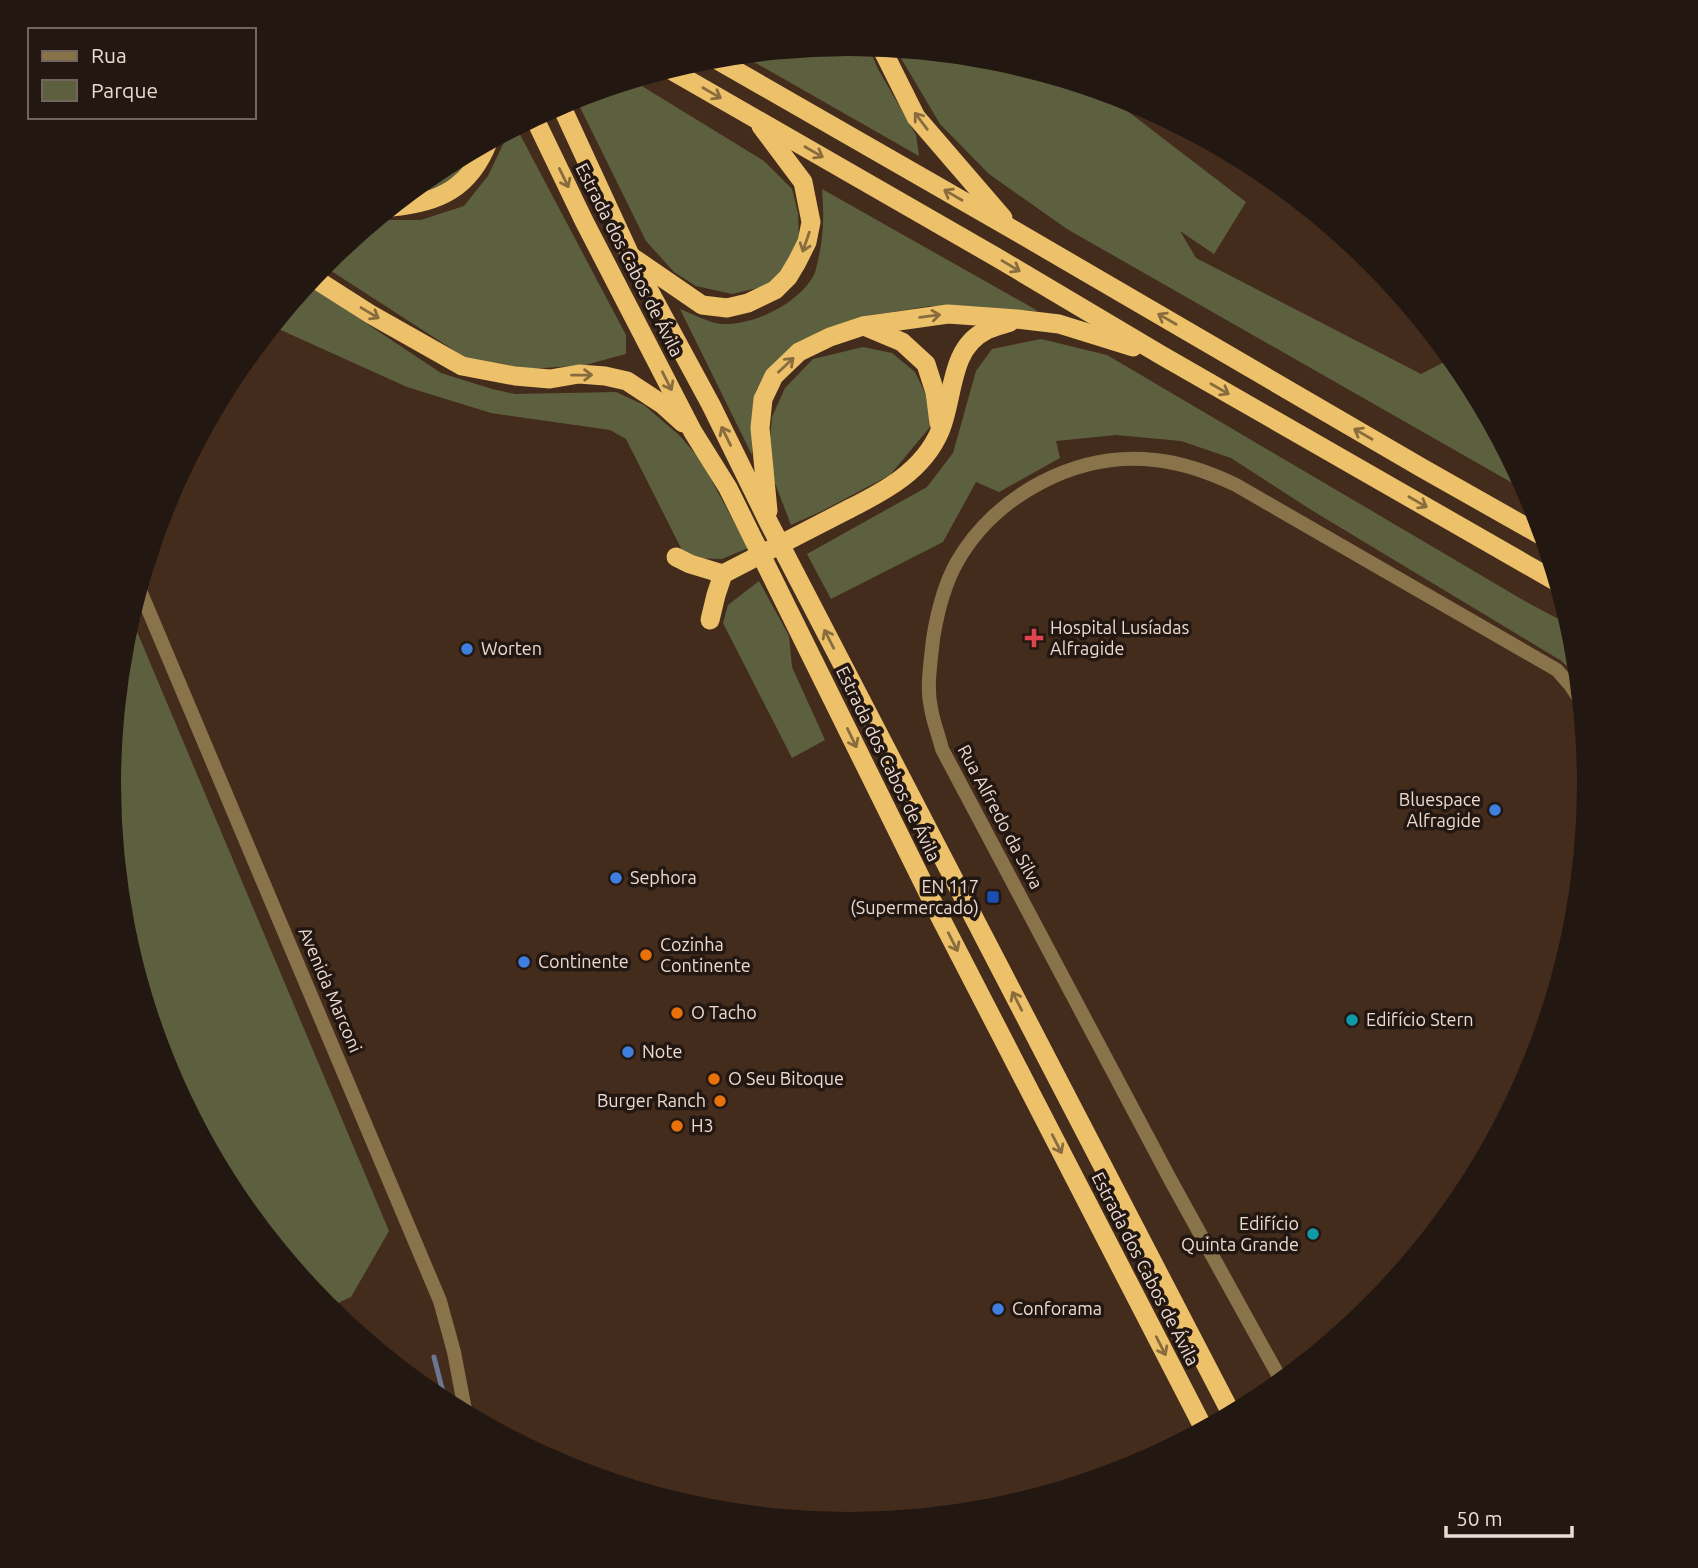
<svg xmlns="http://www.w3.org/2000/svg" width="1698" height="1568" viewBox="0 0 1698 1568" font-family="Ubuntu,sans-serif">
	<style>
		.green { fill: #5d603f }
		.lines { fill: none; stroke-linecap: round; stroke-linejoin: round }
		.stream { stroke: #6a7692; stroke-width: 5 }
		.tertiary { stroke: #89734a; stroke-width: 14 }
		.trunk { stroke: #edc06a; stroke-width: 19 }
		.trunk-bridge { stroke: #edc06a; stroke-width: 19 }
		.oneway { stroke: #886c3e }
		.health-dot { fill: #e0444e; stroke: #231711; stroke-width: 2.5 }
		.shop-dot { fill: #3f7fe0; stroke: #231711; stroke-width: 2.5 }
		.transit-dot { fill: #1a4fb4; stroke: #231711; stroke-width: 2.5 }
		.food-dot { fill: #e8710a; stroke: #231711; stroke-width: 2.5 }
		.culture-dot { fill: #0f9aa8; stroke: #231711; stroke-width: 2.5 }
		.labels { text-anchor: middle; stroke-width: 7; stroke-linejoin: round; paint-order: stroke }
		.street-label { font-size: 18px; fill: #ecdbd2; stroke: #231711 }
		.poi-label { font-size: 18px; fill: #ecdbd2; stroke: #231711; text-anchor: start }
	</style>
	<rect width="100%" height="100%" fill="#442c1d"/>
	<!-- green -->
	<g class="green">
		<polygon points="849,44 868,46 878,69 916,135 919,156 740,54"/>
		<polygon points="895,48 994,58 1100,90 1246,202 1214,254 1180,231 1196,258 1421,374 1452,358 1465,373 1528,492 1067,229 989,174 940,124"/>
		<polygon points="632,80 764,161 792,189 798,213 799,239 785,266 766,286 732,294 696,286 674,272 646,241 575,97"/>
		<polygon points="516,127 626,335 626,354 585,365 530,369 466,358 322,265 375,220 421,220 464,206 488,176 506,138"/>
		<path d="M475,148c-2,8 -15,27 -22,32 -9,6 -38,15 -48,15l33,-27z"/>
		<path d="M822,189l216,122 -108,-5 -62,10 -92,47 -20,27 -4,65 -72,-146c11,4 29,14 41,15 32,2 77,-20 93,-49 2,-4 3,-11 4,-15 6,-24 6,-47 4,-71z"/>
		<polygon points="307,284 441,373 492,389 515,394 616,392 644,405 679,435 700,459 748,548 722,559 686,558 626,439 610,430 491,413 407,387 272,326"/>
		<polygon points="1041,339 1107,355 1530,604 1570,625 1575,640 1579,676 1560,660 1313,511 1231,458 1181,441 1116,435 1056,441 1060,458 999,492 976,482 943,542 831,599 807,554 927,487 953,453 976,371 992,349"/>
		<polygon points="863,347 892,353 915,372 929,401 930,427 890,475 822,511 791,525 770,470 770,439 772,417 785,388 813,359"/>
		<polygon points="759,581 789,636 792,667 825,740 792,758 723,623 728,605"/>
		<polygon points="130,615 389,1231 351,1297 327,1308 233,1195 165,1067 123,928 109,784 123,639"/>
	</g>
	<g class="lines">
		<!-- stream -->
		<polyline class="stream" points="434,1357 446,1404"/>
		<!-- tertiary -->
		<g class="tertiary">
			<polyline points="139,588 440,1301 454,1352 466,1415"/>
			<path d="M1282,1382l-111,-201 -229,-432c-3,-13 -9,-27 -11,-41 -5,-22 0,-47 2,-69 4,-25 11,-54 24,-77 38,-67 120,-111 198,-102 29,3 54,12 81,25l321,185 14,16 10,15"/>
		</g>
		<!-- trunk -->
		<g class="trunk">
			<polyline points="881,47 916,117 1003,218"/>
			<polyline points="712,57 1012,229 1422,468 1544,537"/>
			<polyline points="669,69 996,257 1161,355 1557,582"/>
			<polyline points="560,103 631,257 711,405 769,523 1232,1415"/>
			<polyline points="534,117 584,221 693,432 728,488 940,917 1204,1429"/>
			<path d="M391,207c48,-4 79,-19 97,-65"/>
			<polyline points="632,257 702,305 727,308 748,303 775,290 788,277 797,262 807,242 811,222 803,182 761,126"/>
			<polyline points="312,277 370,314 462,366 515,376 550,379 579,374 605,376 627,381 662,404 683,423"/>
			<polyline points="864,326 902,342 926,364 935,392 939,423"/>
			<path d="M849,509c36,-18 74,-38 91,-78 14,-32 9,-82 45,-100 7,-4 17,-6 25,-9"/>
			<polyline points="768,511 760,428 763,399 774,376 799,352 830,337 863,326 948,314 1017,319 1059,324 1133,347"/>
			<polyline points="676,557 690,564 723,574 716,595 710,620"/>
		</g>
		<!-- trunk-bridge -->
		<polyline class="trunk-bridge" points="723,574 849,509"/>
	</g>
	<!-- one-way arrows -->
	<defs><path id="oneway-shaft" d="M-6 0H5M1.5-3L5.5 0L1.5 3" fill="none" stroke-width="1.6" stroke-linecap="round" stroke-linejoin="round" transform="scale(1.75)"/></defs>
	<g class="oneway">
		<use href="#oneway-shaft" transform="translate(712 93) rotate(30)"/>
		<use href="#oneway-shaft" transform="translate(921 121) rotate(-127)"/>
		<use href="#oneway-shaft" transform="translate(814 152) rotate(30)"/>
		<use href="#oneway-shaft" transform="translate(564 178) rotate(64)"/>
		<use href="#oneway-shaft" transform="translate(953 195) rotate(-150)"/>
		<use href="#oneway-shaft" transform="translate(806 242) rotate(109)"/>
		<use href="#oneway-shaft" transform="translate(1011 266) rotate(31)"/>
		<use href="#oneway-shaft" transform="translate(370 313) rotate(31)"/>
		<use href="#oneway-shaft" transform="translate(930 316) rotate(-7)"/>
		<use href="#oneway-shaft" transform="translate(1167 319) rotate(-150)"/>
		<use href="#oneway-shaft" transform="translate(786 365) rotate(-43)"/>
		<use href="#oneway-shaft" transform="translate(582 375) rotate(-1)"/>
		<use href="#oneway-shaft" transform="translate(667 381) rotate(63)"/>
		<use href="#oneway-shaft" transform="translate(1220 389) rotate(30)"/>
		<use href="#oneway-shaft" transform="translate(1363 434) rotate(-150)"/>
		<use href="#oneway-shaft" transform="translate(726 436) rotate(-116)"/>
		<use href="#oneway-shaft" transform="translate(1418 502) rotate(30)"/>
		<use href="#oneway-shaft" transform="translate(829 639) rotate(-117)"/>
		<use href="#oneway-shaft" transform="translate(852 738) rotate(64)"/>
		<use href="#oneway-shaft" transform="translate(953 942) rotate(63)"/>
		<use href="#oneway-shaft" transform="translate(1017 1001) rotate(-117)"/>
		<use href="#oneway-shaft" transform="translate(1057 1144) rotate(63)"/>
		<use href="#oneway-shaft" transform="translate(1161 1346) rotate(63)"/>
	</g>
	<!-- markers -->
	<path class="health-dot" d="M1030.5 627.5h7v7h7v7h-7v7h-7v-7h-7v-7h7z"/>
	<g class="shop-dot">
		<circle cx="467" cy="649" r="7"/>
		<circle cx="1495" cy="810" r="7"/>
		<circle cx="616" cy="878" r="7"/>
		<circle cx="524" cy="962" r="7"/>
		<circle cx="628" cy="1052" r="7"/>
		<circle cx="998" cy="1309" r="7"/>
	</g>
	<rect class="transit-dot" x="986" y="890" width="14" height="14" rx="3.5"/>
	<g class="food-dot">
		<circle cx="646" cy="955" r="7"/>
		<circle cx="677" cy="1013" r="7"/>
		<circle cx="714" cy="1079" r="7"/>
		<circle cx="720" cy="1101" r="7"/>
		<circle cx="677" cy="1126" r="7"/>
	</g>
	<g class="culture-dot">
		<circle cx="1352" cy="1020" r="7"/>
		<circle cx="1313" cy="1234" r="7"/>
	</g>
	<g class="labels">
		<!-- street labels -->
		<g class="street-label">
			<text transform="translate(629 260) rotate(63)" y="6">Estrada dos Cabos de Ávila</text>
			<text transform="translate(888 764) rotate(64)" y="6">Estrada dos Cabos de Ávila</text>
			<text transform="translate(1000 817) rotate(62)" y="6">Rua Alfredo da Silva</text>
			<text transform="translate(330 990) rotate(67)" y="6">Avenida Marconi</text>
			<text transform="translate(1145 1269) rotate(63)" y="6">Estrada dos Cabos de Ávila</text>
		</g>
		<!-- poi labels -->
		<g class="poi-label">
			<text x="1050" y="634">Hospital Lusíadas<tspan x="1050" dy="21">Alfragide</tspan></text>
			<text x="481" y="655">Worten</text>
			<text x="1481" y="806" text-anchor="end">Bluespace<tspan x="1481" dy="21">Alfragide</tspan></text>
			<text x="630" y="884">Sephora</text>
			<text x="979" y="893" text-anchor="end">EN 117<tspan x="979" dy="21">(Supermercado)</tspan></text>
			<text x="660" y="951">Cozinha<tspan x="660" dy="21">Continente</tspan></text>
			<text x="538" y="968">Continente</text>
			<text x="691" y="1019">O Tacho</text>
			<text x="1366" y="1026">Edifício Stern</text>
			<text x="642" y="1058">Note</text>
			<text x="728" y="1085">O Seu Bitoque</text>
			<text x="706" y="1107" text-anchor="end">Burger Ranch</text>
			<text x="691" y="1132">H3</text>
			<text x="1299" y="1230" text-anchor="end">Edifício<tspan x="1299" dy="21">Quinta Grande</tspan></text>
			<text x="1012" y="1315">Conforama</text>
		</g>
	</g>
	<!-- crop -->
	<path d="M0 0H1698V1568H0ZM121 784a728 728 0 1 1 1456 0a728 728 0 1 1-1456 0Z" fill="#231711" fill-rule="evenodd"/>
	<!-- legend -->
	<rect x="28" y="28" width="228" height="91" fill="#231711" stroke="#73655e" stroke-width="2"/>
	<rect x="42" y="51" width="35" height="10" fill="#89734a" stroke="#73655e" stroke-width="2"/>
	<text x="91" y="63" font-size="21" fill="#ecdbd2">Rua</text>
	<rect x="42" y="80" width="35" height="21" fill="#5d603f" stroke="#73655e" stroke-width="2"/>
	<text x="91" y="98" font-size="21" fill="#ecdbd2">Parque</text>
	<!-- scale -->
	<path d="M1446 1526v10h126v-10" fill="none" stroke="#ecdbd2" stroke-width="3.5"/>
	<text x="1456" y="1526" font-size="21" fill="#ecdbd2" stroke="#231711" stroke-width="5" paint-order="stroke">50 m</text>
</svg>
